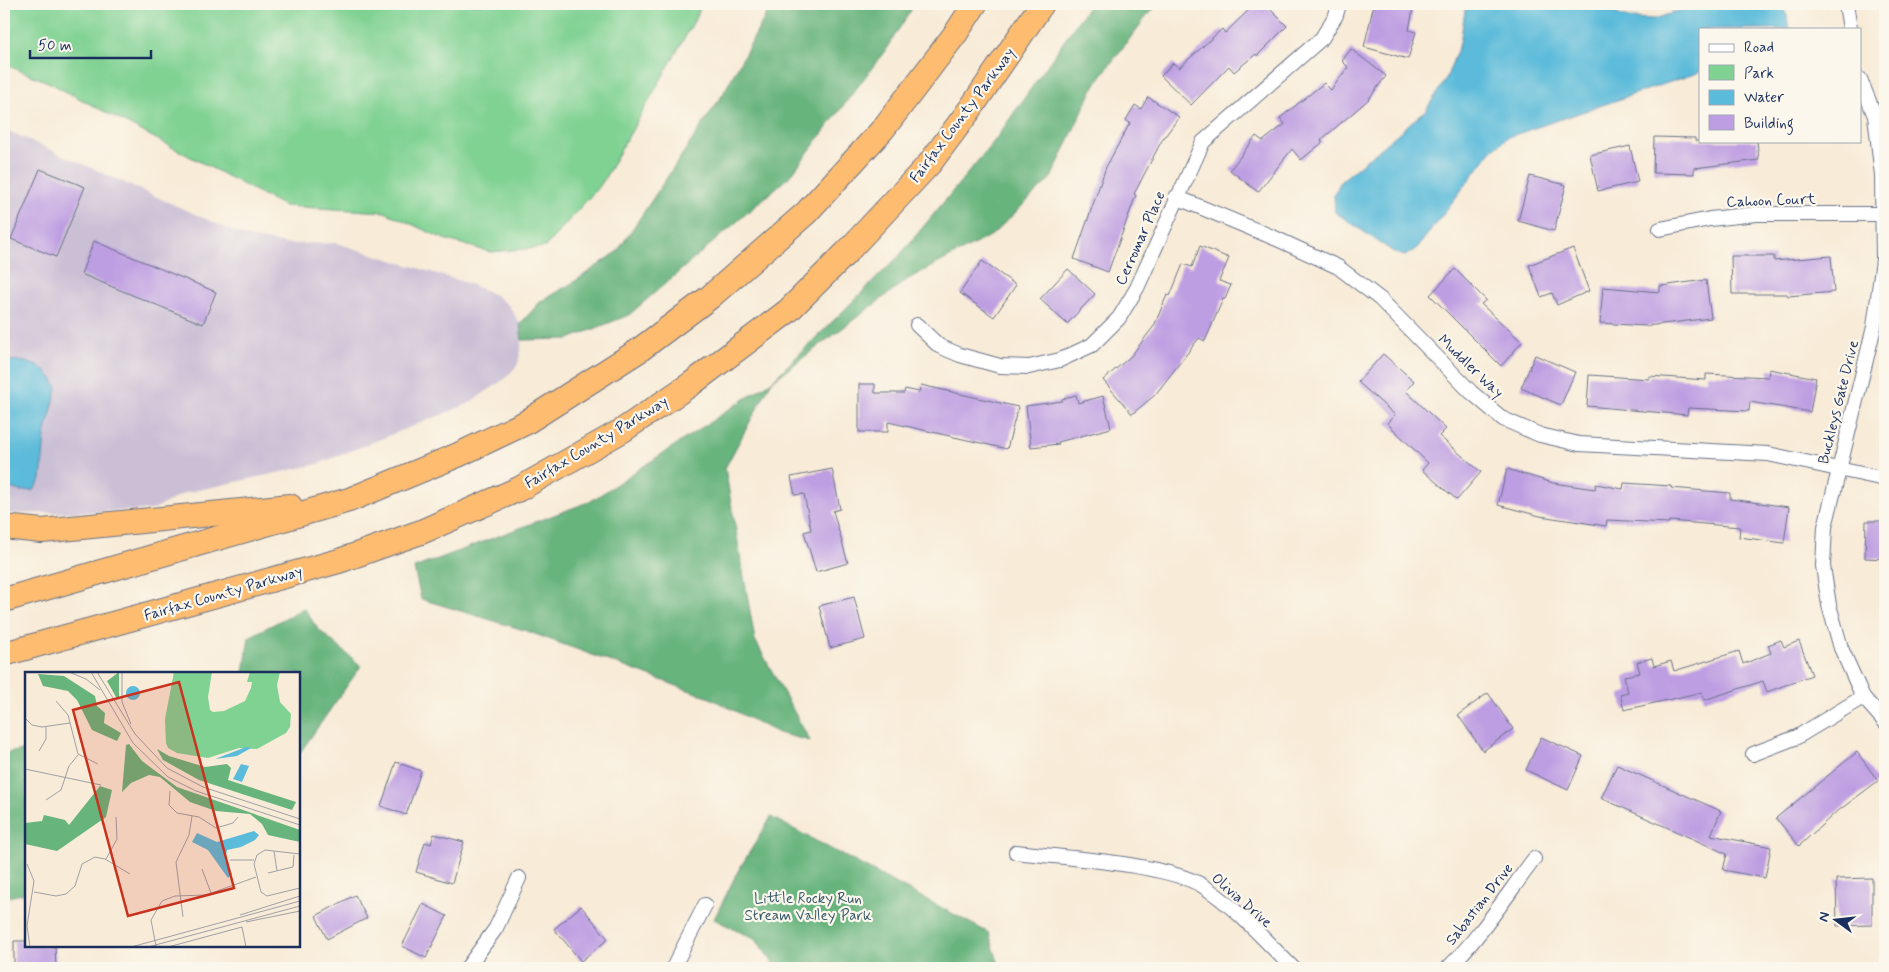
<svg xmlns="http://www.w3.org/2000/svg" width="1889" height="972" viewBox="0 0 1889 972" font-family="Mynerve,sans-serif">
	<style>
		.industrial { fill: #cbbfd5 }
		.green { fill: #80d293; stroke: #4e8078 }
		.forest { fill: #68b47d; stroke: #42726e }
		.water { fill: #5bbbda; stroke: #3b759c }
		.building { fill: #be9ee2 }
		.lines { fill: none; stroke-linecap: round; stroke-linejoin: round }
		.minor-casing { stroke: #687188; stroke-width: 16 }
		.motorway-casing { stroke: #687188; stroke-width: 26 }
		.minor { stroke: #fff; stroke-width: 14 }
		.motorway { stroke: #fdbc70; stroke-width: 24 }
		.labels { text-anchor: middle; stroke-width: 4.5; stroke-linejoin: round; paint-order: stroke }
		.street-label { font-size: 15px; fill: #1b2f5e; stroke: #fbf7ec }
		.park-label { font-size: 15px; fill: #34586b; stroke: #fbf7ec }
		.inset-road { fill: none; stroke: #a0a0a7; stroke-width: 1 }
		.view { fill: #c8321e; fill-opacity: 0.15; stroke: #c8321e; stroke-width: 2.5 }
		.inset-edge { fill: none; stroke: #1b2f5e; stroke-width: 2.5 }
	</style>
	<rect width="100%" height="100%" fill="#fbf7ec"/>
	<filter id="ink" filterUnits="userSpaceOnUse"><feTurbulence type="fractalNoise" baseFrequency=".02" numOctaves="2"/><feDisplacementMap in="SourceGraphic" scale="10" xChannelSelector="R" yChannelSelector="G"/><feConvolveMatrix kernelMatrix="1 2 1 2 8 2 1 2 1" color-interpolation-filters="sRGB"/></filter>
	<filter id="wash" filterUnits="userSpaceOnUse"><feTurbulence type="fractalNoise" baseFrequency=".0096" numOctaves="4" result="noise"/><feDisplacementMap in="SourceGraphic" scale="20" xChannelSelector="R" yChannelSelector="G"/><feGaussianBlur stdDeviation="1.12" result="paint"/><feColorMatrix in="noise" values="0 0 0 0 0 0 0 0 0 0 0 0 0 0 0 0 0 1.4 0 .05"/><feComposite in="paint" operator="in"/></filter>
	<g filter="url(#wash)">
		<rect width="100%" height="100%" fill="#f8ebd7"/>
		<!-- industrial -->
		<polygon class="industrial" points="4,129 244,236 286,244 336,243 470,284 495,295 509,306 520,324 522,340 518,364 506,378 468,404 318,464 185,493 152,510 4,514"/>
		<!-- green -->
		<polygon class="green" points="4,4 701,4 698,14 602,183 545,247 490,252 444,239 385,212 284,206 48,82 4,64"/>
		<!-- forest -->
		<g class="forest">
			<polygon points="772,4 915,4 884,52 791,175 629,315 569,339 522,340 520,324 541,301 574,282 617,252 723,94"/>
			<polygon points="1090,4 1160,4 1150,12 1095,84 1051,178 992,235 908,279 772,381 725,468 755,640 810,741 778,733 710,698 524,630 421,599 414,568 591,501 772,381 899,256 995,140"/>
			<polygon points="304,608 317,628 361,666 299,754 299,673 244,673 249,637"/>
			<polygon points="26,750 26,893 4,898 4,753"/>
			<polygon points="771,817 989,933 1000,968 777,968 756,940 714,919 738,871"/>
		</g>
		<!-- water -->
		<g class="water">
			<polygon points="1466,4 1590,4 1628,18 1654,19 1701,4 1781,4 1787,16 1789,29 1700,29 1700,72 1508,137 1492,150 1417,248 1405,256 1395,253 1335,212 1334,195 1341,181 1426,110 1446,79 1460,43"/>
			<path d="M4,361c22,-2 46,5 53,28l-12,46 -4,44 -7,11 -14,1 -16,-5z"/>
		</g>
		<g id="blocks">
			<!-- building -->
			<g class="building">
				<polygon points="1255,4 1265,4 1287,26 1257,56 1256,54 1234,72 1229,66 1191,105 1161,76 1173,63 1179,68 1222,29 1225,33"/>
				<polygon points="1374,4 1414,4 1409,30 1416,32 1408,59 1364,47"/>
				<polygon points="1351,49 1386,76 1368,100 1321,140 1323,142 1301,160 1292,149 1258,192 1230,170 1256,136 1263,141 1285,124 1280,118 1324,83 1331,90 1348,67 1342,61"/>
				<polygon points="1148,97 1179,117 1161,142 1134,194 1136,195 1108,272 1074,259 1106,167 1130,123 1126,120 1135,105 1141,109"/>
				<polygon points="1654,137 1695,138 1695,141 1757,141 1759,160 1694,168 1694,174 1653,173"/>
				<polygon points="1630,146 1638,182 1598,191 1590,155"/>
				<polygon points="40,169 85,187 56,257 11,239"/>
				<polygon points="1530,176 1566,185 1554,231 1518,221"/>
				<polygon points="94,241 216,292 203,324 81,274"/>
				<polygon points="1200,246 1229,258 1219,281 1231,285 1225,299 1223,299 1205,341 1199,338 1155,395 1132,414 1103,380 1131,356 1154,326 1167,295 1170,296 1183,264 1192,267"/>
				<polygon points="1573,248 1589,291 1557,305 1552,293 1541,297 1529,265"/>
				<polygon points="1731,256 1774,256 1774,261 1831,256 1834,292 1788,296 1787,294 1732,294"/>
				<polygon points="982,261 1016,285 994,317 960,293"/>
				<polygon points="1068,269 1095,294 1067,324 1040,299"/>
				<polygon points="1455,269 1486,300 1481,304 1522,342 1501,366 1430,295"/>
				<polygon points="1706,280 1711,318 1646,326 1600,323 1603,287 1660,292 1660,286"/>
				<polygon points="1383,354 1414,381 1406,391 1446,429 1439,436 1481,472 1457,500 1422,470 1428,463 1387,423 1395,415 1358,382"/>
				<polygon points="1535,355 1575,372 1561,405 1521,388"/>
				<polygon points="1769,369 1816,378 1810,412 1750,402 1749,411 1688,408 1687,415 1587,406 1589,375 1649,379 1649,376 1706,380 1706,374 1768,377"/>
				<polygon points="859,384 875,384 875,393 904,393 905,389 919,392 921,385 1018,407 1007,449 888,422 888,432 859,432"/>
				<polygon points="1076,395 1078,403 1103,396 1111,428 1058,442 1059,444 1031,447 1026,406 1062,401 1062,399"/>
				<polygon points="832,469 840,509 833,511 848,563 816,572 804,532 811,530 804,494 795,495 791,477"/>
				<polygon points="1507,469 1553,483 1595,489 1596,484 1623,489 1624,483 1671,486 1671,488 1730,493 1730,499 1789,507 1784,543 1739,537 1740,527 1669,521 1669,523 1607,520 1606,526 1540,516 1498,505"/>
				<polygon points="1866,521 1885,521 1885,559 1865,558"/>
				<polygon points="854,597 865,639 830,648 819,606"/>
				<polygon points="1781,640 1784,647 1799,641 1812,675 1767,692 1763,681 1704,700 1702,692 1624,710 1620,694 1628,692 1624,676 1640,673 1637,662 1652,658 1654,666 1671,661 1674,671 1739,651 1743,664 1771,653 1768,645"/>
				<polygon points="1488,693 1513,729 1483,751 1458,715"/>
				<polygon points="1541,737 1583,756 1568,790 1526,770"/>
				<polygon points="1857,752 1878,781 1834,814 1799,846 1776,818"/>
				<polygon points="396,762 421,771 406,815 381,806"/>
				<polygon points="1617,765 1721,811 1711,835 1771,847 1765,878 1723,870 1727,854 1601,798"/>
				<polygon points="434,834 464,842 452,883 416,872 425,842 431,844"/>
				<polygon points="1872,878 1872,925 1837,926 1836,879"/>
				<polygon points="355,895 367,918 327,939 316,916"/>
				<polygon points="423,904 447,916 426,958 402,946"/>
				<polygon points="581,906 608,939 581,961 554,929"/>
				<polygon points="14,941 26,941 26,946 55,946 56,968 14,968"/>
			</g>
		</g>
	</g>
	<g filter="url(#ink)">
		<use href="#blocks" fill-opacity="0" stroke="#687188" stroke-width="1"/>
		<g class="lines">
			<!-- minor casing -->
			<g class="minor-casing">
				<g id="minor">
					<polyline points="1846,4 1850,29"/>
					<polyline points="1860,79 1875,116 1882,175 1883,260 1874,327 1825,527 1823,566 1829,605 1841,648 1863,697 1885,722"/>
					<polyline points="1176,197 1277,239 1338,267 1380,299 1471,392 1503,419 1540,435 1579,444 1768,454 1885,479"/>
					<polyline points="1660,229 1710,219 1756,214 1883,214"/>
					<polyline points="917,325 939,346 960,355 1000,366 1029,367 1060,360 1092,345 1119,318 1137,288 1203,142 1322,38 1336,15 1339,4"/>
					<polyline points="1753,754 1797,737 1863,697"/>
					<path d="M1016,852c47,6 148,11 187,34 33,21 62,55 90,82"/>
					<polyline points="467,968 496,928 519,878"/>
					<polyline points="673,968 705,905"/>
					<path d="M1448,968c33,-32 58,-72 86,-109"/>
				</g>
			</g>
			<!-- motorway casing -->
			<g class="motorway-casing">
				<g id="motorway">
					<polyline points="4,527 42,531 290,506"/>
					<polyline points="4,600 349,500 458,455 525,423 638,351 710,297 806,213 883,129 956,33 975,4"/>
					<polyline points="4,654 339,561 421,532 519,489 623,430 691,384 788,311 846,253 930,163 971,108 1042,4"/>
				</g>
			</g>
			<!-- minor -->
			<use href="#minor" class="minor"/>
			<!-- motorway -->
			<use href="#motorway" class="motorway"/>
		</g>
	</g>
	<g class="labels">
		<!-- street labels -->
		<g class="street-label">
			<text transform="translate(962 115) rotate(-53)" y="5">Fairfax County Parkway</text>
			<text transform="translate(1771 200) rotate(-2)" y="5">Cahoon Court</text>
			<text transform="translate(1140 238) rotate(-66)" y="5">Cerromar Place</text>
			<text transform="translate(1471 366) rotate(44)" y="5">Muddler Way</text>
			<text transform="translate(1838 402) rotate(-76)" y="5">Buckleys Gate Drive</text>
			<text transform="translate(596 442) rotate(-31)" y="5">Fairfax County Parkway</text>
			<text transform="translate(223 593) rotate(-16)" y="5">Fairfax County Parkway</text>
			<text transform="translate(1242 900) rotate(41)" y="5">Olivia Drive</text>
			<text transform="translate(1479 904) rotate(-52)" y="5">Sabastian Drive</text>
		</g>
		<!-- park labels -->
		<g class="park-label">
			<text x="808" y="903">Little Rocky Run<tspan x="808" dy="17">Stream Valley Park</tspan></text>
		</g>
	</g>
	<!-- overview -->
	<g transform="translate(25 672)">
		<rect width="275" height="275" fill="#f8ebd7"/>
		<path d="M149,0h38l-4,25 2,13 3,2 11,-1 21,-10 6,-13 1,-6h-5l3,-10h30l-3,13 3,17 11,12 -1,13 -4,6 -29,16 -18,-1 -31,10 -31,-5 -9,-5 -2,-5 -1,-24z" fill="#80d293"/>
		<path d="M94,0v25h-3l-9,-16zM13,2l26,2 31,20 2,10 8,7 -1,10 17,10 -4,8 -25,-11 -15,-30 -9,-9 -25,-5zM104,72l13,17 35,26 123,43v12l-32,-7 -6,-11 -12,-10 -34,-3 -26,-9 -30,-25 -11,-2 -18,8 -9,9 4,-47zM132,77l12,7 36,11 22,-3 4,4 -3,12 68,22 -4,8 -93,-30 -36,-20zM75,114l12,4 -6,27 -49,34 -32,-7v-21l17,-2 2,-6 21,5 4,5z" fill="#68b47d"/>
		<path d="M101 21a7 7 0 1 1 14 0a7 7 0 1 1-14 0ZM221,75l5,1 -14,8 -22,3zM216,92l8,2 -7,16 -9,-3zM229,159l5,4 -4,5 -14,7 -14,3 -2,10 7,14 -4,4 -20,-28 -16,-8 5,-9 20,9z" fill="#5bbbda"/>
		<path class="inset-road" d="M44,0l17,7 14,11M66,0l42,71 35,34 28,14 104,34M72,0l38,62 32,34 36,19 97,32M97,0v30l9,22M31,29l12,14 10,39 20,10M0,46l7,7 10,2 28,-4M14,79l7,-12v-12M0,97l76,16M145,119l-1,14 8,8 22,4 17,11 17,-5 5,-6M21,128l15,-10 8,-24 9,-11M249,179l3,20M275,182l-35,-4 -8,5 -3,9 7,28 6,4 33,-8M81,187l11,-20 -1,-22M205,188h24M2,192l7,17 -7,45 3,21M177,197l9,24M243,201l25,-6 1,-12M9,220l22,4 10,-2 9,-8 7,-22 13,-7 10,2 25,15M215,243l60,-19M158,245l-7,-55 13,-27 3,-19M221,250l54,-11M131,274l-5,-26 11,-19 13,-5 31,-1 50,-18M106,275l169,-46M123,275l152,-41M143,275l74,-20 4,20"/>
		<path class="view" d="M154,10l55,206 -106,28 -55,-206z"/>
		<rect width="275" height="275" class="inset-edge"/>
	</g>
	<!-- margin -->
	<rect width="1889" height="972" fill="none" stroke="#fbf7ec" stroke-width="20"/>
	<!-- legend -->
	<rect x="1699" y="28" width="162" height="115" fill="#fbf7ec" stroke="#a1a7b3"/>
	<rect x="1709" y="44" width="25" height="8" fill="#ffffff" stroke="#a1a7b3"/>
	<text x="1744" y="52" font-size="15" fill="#1b2f5e">Road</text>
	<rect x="1709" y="65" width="25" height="15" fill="#80d293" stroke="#a1a7b3"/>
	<text x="1744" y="78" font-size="15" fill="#1b2f5e">Park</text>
	<rect x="1709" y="90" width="25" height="15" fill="#5bbbda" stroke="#a1a7b3"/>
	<text x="1744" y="102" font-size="15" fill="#1b2f5e">Water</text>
	<rect x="1709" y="115" width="25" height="15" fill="#be9ee2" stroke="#a1a7b3"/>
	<text x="1744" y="128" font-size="15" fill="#1b2f5e">Building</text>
	<!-- north arrow -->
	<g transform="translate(1836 920) rotate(285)" stroke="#fbf7ec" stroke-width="4" paint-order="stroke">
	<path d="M0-4L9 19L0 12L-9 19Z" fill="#1b2f5e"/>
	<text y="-8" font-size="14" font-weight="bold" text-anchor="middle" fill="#1b2f5e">N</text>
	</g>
	<!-- scale -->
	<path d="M30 50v8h121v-8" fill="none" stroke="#1b2f5e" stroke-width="2.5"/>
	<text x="38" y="50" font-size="15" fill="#1b2f5e" stroke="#fbf7ec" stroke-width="4" paint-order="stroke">50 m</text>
</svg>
